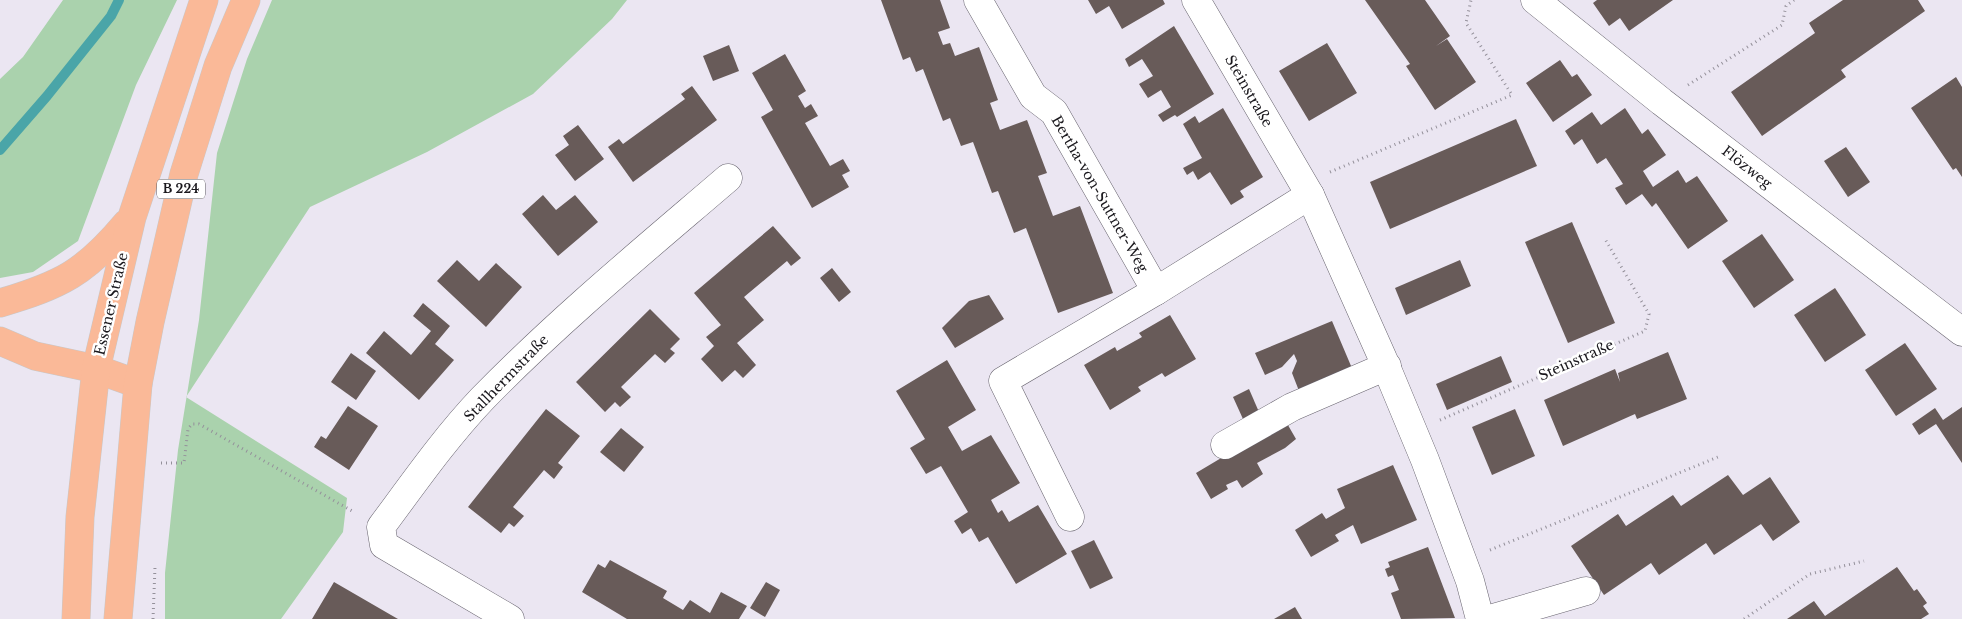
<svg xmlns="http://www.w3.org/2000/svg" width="1962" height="619" viewBox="0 0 1962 619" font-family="'Libre Baskerville',serif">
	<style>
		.green { fill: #aad2ad }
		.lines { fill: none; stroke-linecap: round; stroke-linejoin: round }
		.stream { stroke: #4aa5a8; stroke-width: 10 }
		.building { fill: #685b59 }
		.minor-casing { stroke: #68646f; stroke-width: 29 }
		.major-casing { stroke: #c8c8c9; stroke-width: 29 }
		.path { stroke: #94909a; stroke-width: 3; stroke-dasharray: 1 4; stroke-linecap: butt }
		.minor { stroke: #fff; stroke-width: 28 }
		.major { stroke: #fab998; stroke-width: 28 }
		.labels { text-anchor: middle; stroke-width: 5; stroke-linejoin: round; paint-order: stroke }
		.shield { fill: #fff; stroke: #5f5d61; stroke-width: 1 }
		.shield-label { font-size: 12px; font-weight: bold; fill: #1a181d }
		.street-label { font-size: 14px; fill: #1a181d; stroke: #fff }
	</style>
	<rect width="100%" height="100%" fill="#ebe6f2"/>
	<!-- green -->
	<g class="green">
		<polygon points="63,0 177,0 136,85 78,241 33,272 0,278 0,79 23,57"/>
		<polygon points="272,0 627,0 612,19 533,94 427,152 310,207 186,397 347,498 343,532 281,619 165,619 165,573 178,450 199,320 217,153 247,59"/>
	</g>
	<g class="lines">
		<!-- stream -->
		<polyline class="stream" points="0,150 47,96 111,16 119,0"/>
	</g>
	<!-- building -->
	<g class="building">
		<polygon points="881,0 940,0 950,28 938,32 943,45 950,43 955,56 979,47 998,100 990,103 1000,130 1027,120 1047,173 1038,176 1053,216 1080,206 1113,293 1058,313 1026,228 1014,233 998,191 992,193 973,142 961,146 950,118 943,121 923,69 916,72 910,57 903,60"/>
		<polygon points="1088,0 1163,0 1165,4 1122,29 1109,6 1096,14"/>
		<polygon points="1365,0 1425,0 1450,36 1436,46 1447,39 1476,82 1435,110 1406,66 1410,64"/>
		<polygon points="1597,0 1673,0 1629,31 1620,18 1609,26 1593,3"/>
		<polygon points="1843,0 1918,0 1925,11 1841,70 1846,77 1762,136 1731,92 1815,33 1809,23"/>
		<polygon points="1174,26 1214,94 1177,117 1175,115 1163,122 1158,115 1171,107 1161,90 1148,98 1139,84 1153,76 1142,59 1129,67 1125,59"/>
		<polygon points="1327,43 1357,93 1309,121 1279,71"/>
		<polygon points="729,45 739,71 713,81 703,56"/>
		<polygon points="785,54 806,91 798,96 805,108 811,104 818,116 805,123 830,166 843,159 850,171 842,175 849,187 812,208 761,117 773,110 752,73"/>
		<polygon points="1560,60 1572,77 1577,74 1592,95 1553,122 1526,83"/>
		<polygon points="1956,77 1962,87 1962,177 1956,168 1953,170 1911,108"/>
		<polygon points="692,86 717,120 633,182 608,147 619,139 623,144 685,99 681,94"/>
		<polygon points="1223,108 1263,177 1240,191 1244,197 1231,205 1210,172 1198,180 1193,171 1187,175 1183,168 1202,158 1183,124 1195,116 1199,123"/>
		<polygon points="1625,108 1642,134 1648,129 1666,155 1643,171 1653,187 1678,170 1686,183 1697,176 1728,221 1688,249 1656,203 1652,207 1642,194 1626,205 1615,188 1623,184 1606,158 1597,164 1582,139 1574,145 1565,131 1592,112 1601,125"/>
		<polygon points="1516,119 1537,166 1390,229 1370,182"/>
		<polygon points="578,125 604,159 575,181 555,155 569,145 563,136"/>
		<polygon points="1846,147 1870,182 1848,197 1824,161"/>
		<polygon points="543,195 556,210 575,195 598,222 558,256 522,214"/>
		<polygon points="1572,222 1615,323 1568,343 1525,242"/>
		<polygon points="773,226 801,258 791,266 787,261 744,297 764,320 737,343 756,365 743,378 735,370 722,382 701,359 714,346 706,337 721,325 694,293"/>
		<polygon points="1762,234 1794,280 1754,308 1722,261"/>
		<polygon points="457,260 479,281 496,263 522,287 486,327 437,281"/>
		<polygon points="1460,260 1471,286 1406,315 1395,288"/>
		<polygon points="832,268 851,292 839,302 820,278"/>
		<polygon points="1835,288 1866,335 1825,362 1794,315"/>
		<polygon points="989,295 1004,319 955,348 942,328 969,301"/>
		<polygon points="423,303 450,326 435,344 454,360 419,400 366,353 384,331 411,355 431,331 413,316"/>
		<polygon points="650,309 680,339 670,349 675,353 665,363 655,354 621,387 631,397 620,407 615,402 605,412 576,382"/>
		<polygon points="1170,315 1196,359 1165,377 1162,373 1138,387 1141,391 1110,410 1084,365 1115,347 1117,351 1142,337 1139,333"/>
		<polygon points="1332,321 1354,373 1301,396 1292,373 1297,361 1294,354 1282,367 1265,375 1255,353"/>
		<polygon points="1905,343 1937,389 1896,416 1865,370"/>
		<polygon points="1668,352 1687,399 1637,419 1635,414 1563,446 1544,400 1615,369 1620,382 1618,373"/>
		<polygon points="351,353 376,371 356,400 331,382"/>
		<polygon points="1501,356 1512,382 1447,410 1436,384"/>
		<polygon points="947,360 976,410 948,427 962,451 991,435 1020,483 991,500 998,513 1002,510 1009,522 1038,505 1067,554 1016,584 988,537 979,542 971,528 962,534 954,521 968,512 941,466 926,474 910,448 925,439 896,391"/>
		<polygon points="1249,389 1259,412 1243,419 1233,397"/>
		<polygon points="348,406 378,426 349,470 314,447 321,436 326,439"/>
		<polygon points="1962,407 1962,463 1936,424 1919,435 1912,424 1935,408 1943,420"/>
		<polygon points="546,409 580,436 558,463 563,467 554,479 544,470 513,507 524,516 514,527 509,523 501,533 468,507"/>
		<polygon points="1515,409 1535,456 1492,475 1472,427"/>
		<polygon points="1285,420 1296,439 1285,448 1257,463 1263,474 1242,488 1237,480 1226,485 1228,489 1211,499 1196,473"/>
		<polygon points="621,428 644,447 624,472 600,452"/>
		<polygon points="1393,465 1417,520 1361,544 1353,525 1335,535 1339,541 1311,557 1295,530 1322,513 1326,519 1345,508 1337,489"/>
		<polygon points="1728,475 1743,495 1770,477 1800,522 1773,541 1761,524 1714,555 1706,543 1659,575 1651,563 1604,595 1571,546 1618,514 1626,526 1673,495 1681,506"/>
		<polygon points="1094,540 1113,578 1090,589 1071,551"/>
		<polygon points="1428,547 1455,618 1401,619 1391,593 1399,590 1393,575 1388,577 1385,569 1390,567 1388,562"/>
		<polygon points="610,560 667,591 663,598 683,610 690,600 710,613 721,592 747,606 739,619 627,619 582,592 598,564 605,568"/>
		<polygon points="1897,567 1914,591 1917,589 1927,603 1923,606 1929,614 1921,619 1787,619 1814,601 1825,616"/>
		<polygon points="334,582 391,615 398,619 312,619"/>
		<polygon points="766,582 780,590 765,617 750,608"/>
		<polygon points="1295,607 1302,619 1274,619"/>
	</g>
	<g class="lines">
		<!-- minor casing -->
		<g class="minor-casing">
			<g id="minor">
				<polyline points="978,0 1033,96 1054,112 1156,291"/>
				<polyline points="1196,0 1310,195 1383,359 1425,460 1470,581 1480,619"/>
				<polyline points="1535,0 1662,102 1962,332"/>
				<polyline points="1225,445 1292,407 1387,366"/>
				<polyline points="1070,517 1003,381 1156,291 1310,195"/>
				<path d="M510,619l-126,-74 -3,-18c32,-43 64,-89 101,-128 77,-79 162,-149 246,-221"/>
				<polyline points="1490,619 1586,591"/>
			</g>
		</g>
		<!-- major casing -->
		<g class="major-casing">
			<g id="major">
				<path d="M0,303c61,-18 85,-30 126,-79"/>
				<polyline points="0,341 35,356 96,369 138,384"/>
				<polyline points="76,619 80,517 96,369 132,217 204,0"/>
				<polyline points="118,619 138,384 150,322 184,174 218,66 246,0"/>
			</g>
		</g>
		<!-- path -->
		<g class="path">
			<polyline points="1688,85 1782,25 1786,6 1794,0"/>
			<polyline points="1330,172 1512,95 1466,23 1471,0"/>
			<polyline points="1440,420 1645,331 1649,314 1605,239"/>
			<polyline points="161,463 184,463 188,429 192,424 199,424 354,512"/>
			<polyline points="1490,550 1718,457"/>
			<polyline points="153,619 155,567"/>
			<polyline points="1744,619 1810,574 1864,561"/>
		</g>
		<!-- minor -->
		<use href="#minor" class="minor"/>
		<!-- major -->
		<use href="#major" class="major"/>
	</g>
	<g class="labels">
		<!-- shield labels -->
		<rect class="shield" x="157" y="179.5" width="48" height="19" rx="4"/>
		<g class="shield-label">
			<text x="181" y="193">B 224</text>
		</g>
		<!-- street labels -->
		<g class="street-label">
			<text transform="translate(1249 91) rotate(60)" y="5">Steinstraße</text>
			<text transform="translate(1747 167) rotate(38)" y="5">Flözweg</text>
			<text transform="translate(1100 194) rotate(60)" y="5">Bertha-von-Suttner-Weg</text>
			<text transform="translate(111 304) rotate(-77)" y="5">Essener Straße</text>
			<text transform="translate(1576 360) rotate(-24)" y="5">Steinstraße</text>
			<text transform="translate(506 378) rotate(-46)" y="5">Stallhermstraße</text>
		</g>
	</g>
</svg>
